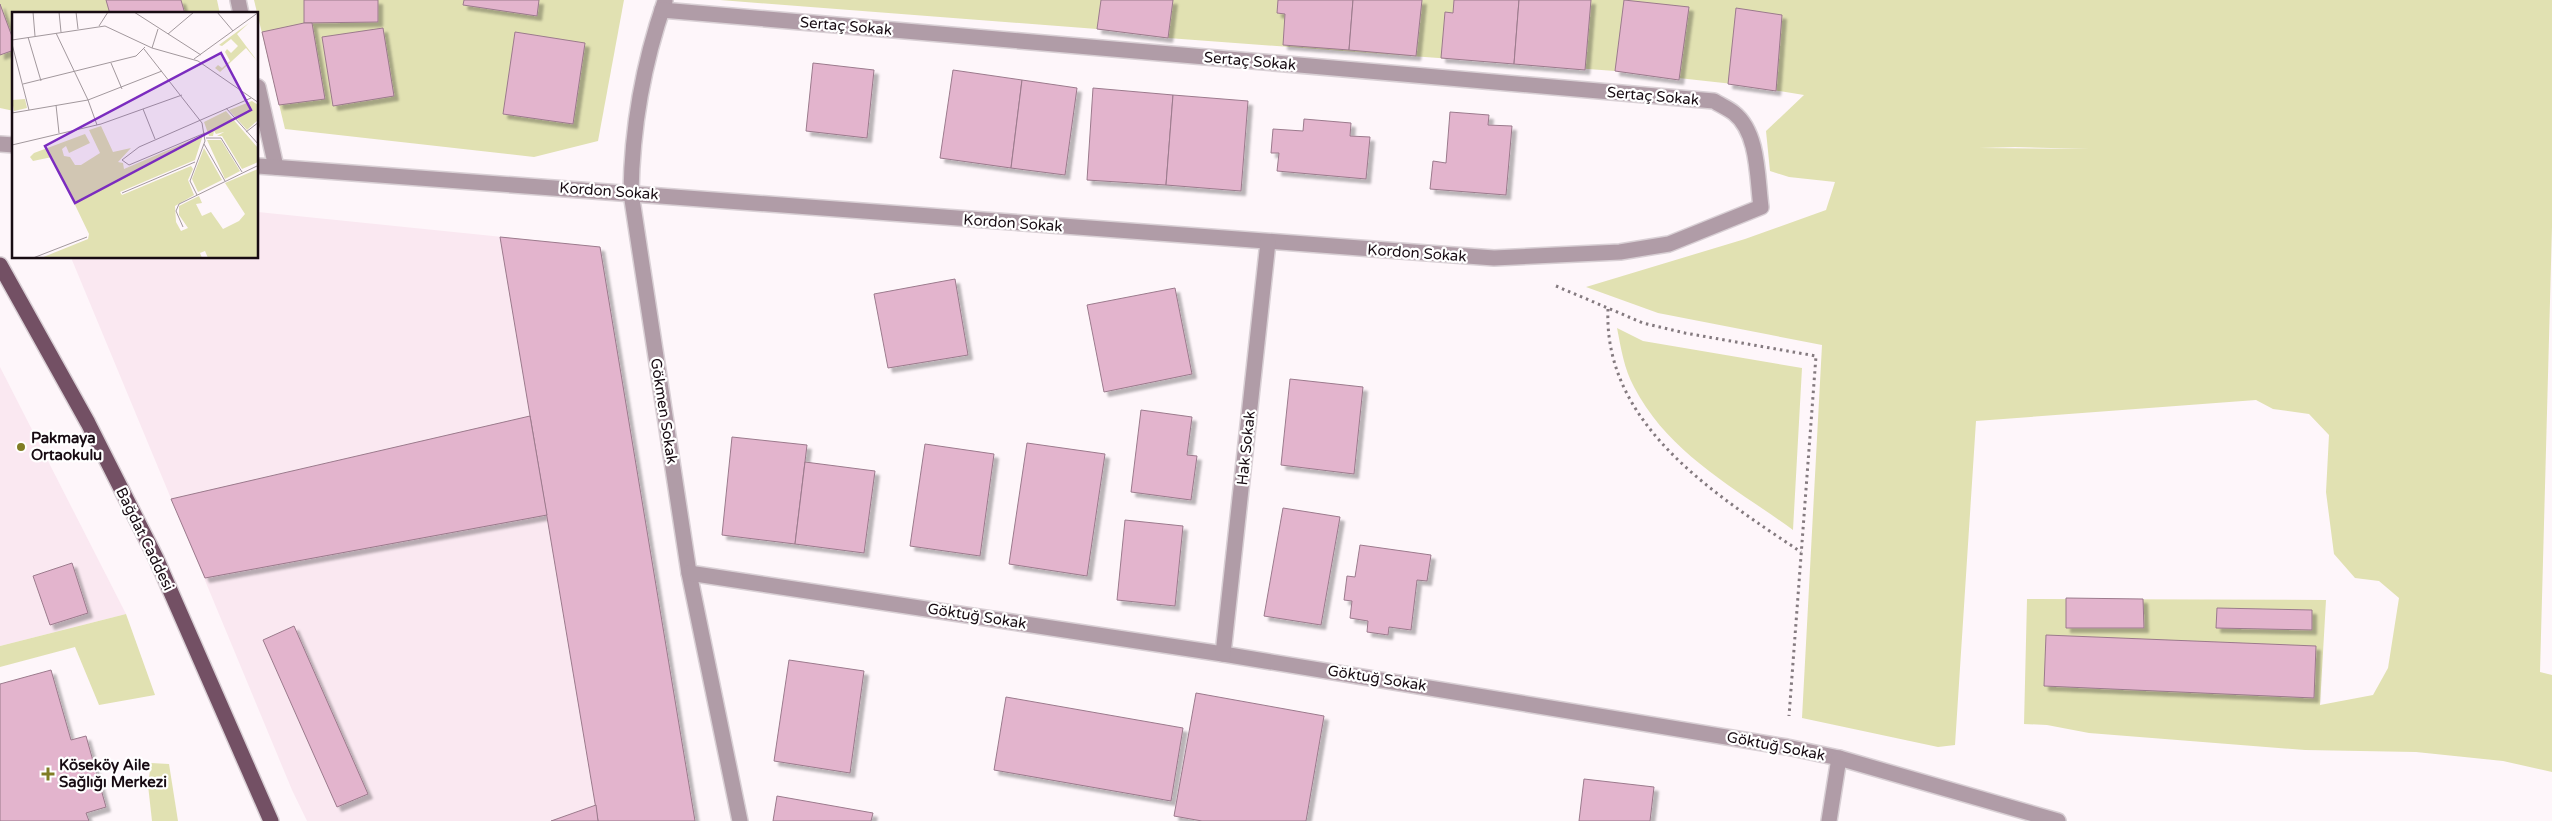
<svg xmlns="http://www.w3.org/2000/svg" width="2552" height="821" viewBox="0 0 2552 821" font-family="'Varela Round',sans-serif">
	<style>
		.built { fill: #fae8f1 }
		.green { fill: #e1e1b2; fill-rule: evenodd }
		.building { fill: #e3b4cd; stroke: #9b7a8c; filter: url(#shadow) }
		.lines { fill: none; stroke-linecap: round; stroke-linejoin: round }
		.minor-casing { stroke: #d9d0d5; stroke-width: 18 }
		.major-casing { stroke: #d9d0d5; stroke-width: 18 }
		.path { stroke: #847a7f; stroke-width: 3; stroke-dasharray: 2.5 4; stroke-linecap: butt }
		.minor { stroke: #b09ca7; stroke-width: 15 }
		.major { stroke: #735064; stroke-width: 15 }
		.poi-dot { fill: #807d25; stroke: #fff; stroke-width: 2 }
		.labels { text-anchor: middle; stroke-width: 4.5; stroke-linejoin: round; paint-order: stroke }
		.street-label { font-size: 15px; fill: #170b12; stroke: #fff }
		.poi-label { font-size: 15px; font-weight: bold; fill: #170b12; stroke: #fff; text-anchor: start }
		.inset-road { fill: none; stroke: #a2989d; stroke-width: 1 }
		.view { fill: #7b2cbf; fill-opacity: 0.15; stroke: #7b2cbf; stroke-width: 2.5 }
		.inset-edge { fill: none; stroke: #170b12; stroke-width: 2.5 }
	</style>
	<defs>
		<filter id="shadow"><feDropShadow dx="4.5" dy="4.5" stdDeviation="1" flood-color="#0004"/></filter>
	</defs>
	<rect width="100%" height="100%" fill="#fef6fa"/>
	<!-- built -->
	<g class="built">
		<polygon points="258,212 600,247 695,821 307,821 292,790 72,260 73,258 258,258"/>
		<polygon points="0,367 126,614 0,646"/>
	</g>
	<!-- green -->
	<g class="green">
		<polygon points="0,0 217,0 220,14 14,14 14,111 0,108"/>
		<polygon points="254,0 624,0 598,141 534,157 285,129"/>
		<path d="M720,0h1832v227l-12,445 12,3v97l-49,-11 -87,-9 -111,-2 -216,-17 -42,-8 -23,-1 3,-125 299,1 -6,105 53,-10 15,-27 11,-70 -20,-17 -24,-3 -21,-24 -8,-62 3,-57 -20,-21 -36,-5 -17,-9 -280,21 -21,324 -17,2 -136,-29 20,-373 -164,-32 -72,-26 159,-48 81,-29 9,-28 -46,-5 -19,-6 -4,-40 38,-36 -62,-10 -127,-14 -447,-33 -71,-9zM2015,147l75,2 -111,-1z"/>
		<path d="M1617,328l26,13 159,27 -9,162c-59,-43 -124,-76 -159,-143 -10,-18 -13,-39 -17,-59z"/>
		<polygon points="126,614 155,695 99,705 75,647 0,667 0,646"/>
		<polygon points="151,763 169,764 178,821 152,821 148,785"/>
	</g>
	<!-- building -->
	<g class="building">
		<polygon points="106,0 181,0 185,14 110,14"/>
		<polygon points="304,0 378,0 378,22 304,23"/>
		<polygon points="464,0 539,0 537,16 463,5"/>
		<polygon points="1101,0 1173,0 1168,38 1097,29"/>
		<polygon points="1278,0 1353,0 1349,50 1283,45 1285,14 1277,13"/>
		<polygon points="1353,0 1422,0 1416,56 1349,50"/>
		<polygon points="1454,0 1519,0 1514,64 1441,58 1445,12 1453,13"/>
		<polygon points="1519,0 1591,0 1585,70 1514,64"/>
		<polygon points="1624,0 1689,7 1679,80 1615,71"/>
		<polygon points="0,4 14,42 14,50 0,55"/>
		<polygon points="1736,8 1782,15 1776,91 1728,84"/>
		<polygon points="304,23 312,23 325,99 279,105 262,32"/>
		<polygon points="383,28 394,96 333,106 322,37"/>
		<polygon points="515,32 585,43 573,124 503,114"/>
		<polygon points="813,63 874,70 867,138 806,131"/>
		<polygon points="953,70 1022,80 1011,168 940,158"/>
		<polygon points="1022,80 1077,88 1065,175 1011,168"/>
		<polygon points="1093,88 1173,95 1166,185 1087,180"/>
		<polygon points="1173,95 1248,101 1241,191 1166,185"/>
		<polygon points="1450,112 1489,115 1488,125 1512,126 1506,195 1430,189 1433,161 1446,163"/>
		<polygon points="1304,119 1351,123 1350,136 1370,137 1366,179 1277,171 1279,153 1271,153 1273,129 1303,131"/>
		<polygon points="500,237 600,247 695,821 598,821"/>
		<polygon points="955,279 968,355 888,368 874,294"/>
		<polygon points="1175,288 1192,374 1104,392 1087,305"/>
		<polygon points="1290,379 1363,387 1354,474 1281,465"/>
		<polygon points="1141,410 1192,417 1187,455 1197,456 1191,500 1131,492"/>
		<polygon points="530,416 547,515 205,578 171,499"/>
		<polygon points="732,437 807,445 795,544 722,535"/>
		<polygon points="1027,443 1105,454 1087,576 1009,564"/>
		<polygon points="925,444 994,454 980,556 910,546"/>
		<polygon points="805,462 875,471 864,553 795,544"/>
		<polygon points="1283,508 1340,517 1321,625 1264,616"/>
		<polygon points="1125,520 1183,526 1175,606 1117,600"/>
		<polygon points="1360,545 1431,555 1427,581 1417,580 1411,630 1389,627 1388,635 1367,632 1368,621 1350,618 1352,601 1344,600 1347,576 1355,577"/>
		<polygon points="72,563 88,613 50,625 33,576"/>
		<polygon points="2066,598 2143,599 2144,628 2066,628"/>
		<polygon points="2217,608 2312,610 2312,630 2216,628"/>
		<polygon points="294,626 368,794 337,807 263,640"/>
		<polygon points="2046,635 2316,646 2314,698 2044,686"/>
		<polygon points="789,660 864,671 850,773 774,761"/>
		<polygon points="51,670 71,740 86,736 106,807 86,813 89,821 0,821 0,684"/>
		<polygon points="1196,693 1324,716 1306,821 1202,821 1174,816"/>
		<polygon points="1006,697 1183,728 1171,801 994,770"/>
		<polygon points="1584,779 1654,787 1650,821 1579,821"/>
		<polygon points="777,796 873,813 871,821 773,821"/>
		<polygon points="596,805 598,821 551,821"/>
	</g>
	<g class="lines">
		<!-- minor casing -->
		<g class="minor-casing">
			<g id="minor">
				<polyline points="238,0 241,14"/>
				<path d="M665,1c-22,63 -33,126 -34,192l58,380 51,248"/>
				<polyline points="258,87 276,167"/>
				<polyline points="0,144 14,145"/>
				<path d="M258,166l1236,92 126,-6 49,-8 92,-37c-4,-29 -2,-74 -27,-94 -6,-5 -14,-8 -20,-12l-1052,-91"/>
				<polyline points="689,573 1223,654 1787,747 1839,758 2058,821"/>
				<polyline points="1223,654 1268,242"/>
				<polyline points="1829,821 1839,758"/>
			</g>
		</g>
		<!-- major casing -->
		<g class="major-casing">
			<polyline id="major" points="0,265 88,423 156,558 271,821"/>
		</g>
		<!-- path -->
		<g class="path">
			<polyline points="1556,286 1643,323 1685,333 1816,356 1789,716"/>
			<path d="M1608,309c-5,116 108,186 193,243"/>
		</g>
		<!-- minor -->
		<use href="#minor" class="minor"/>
		<!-- major -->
		<use href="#major" class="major"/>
	</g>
	<!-- markers -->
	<g class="poi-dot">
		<circle cx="21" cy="447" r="5"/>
		<path d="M45.5 766.5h5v5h5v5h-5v5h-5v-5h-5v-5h5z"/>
	</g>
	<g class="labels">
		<!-- street labels -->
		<g class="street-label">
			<text transform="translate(846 26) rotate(5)" y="5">Sertaç Sokak</text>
			<text transform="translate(1250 61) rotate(5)" y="5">Sertaç Sokak</text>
			<text transform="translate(1653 96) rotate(5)" y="5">Sertaç Sokak</text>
			<text transform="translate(609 191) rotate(4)" y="5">Kordon Sokak</text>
			<text transform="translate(1013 223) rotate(4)" y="5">Kordon Sokak</text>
			<text transform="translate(1417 253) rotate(4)" y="5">Kordon Sokak</text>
			<text transform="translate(664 411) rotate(81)" y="5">Gökmen Sokak</text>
			<text transform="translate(1246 448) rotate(-84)" y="5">Hak Sokak</text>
			<text transform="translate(145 539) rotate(64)" y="5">Bağdat Caddesi</text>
			<text transform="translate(977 616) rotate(9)" y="5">Göktuğ Sokak</text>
			<text transform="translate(1377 678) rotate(9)" y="5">Göktuğ Sokak</text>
			<text transform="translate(1776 746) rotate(11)" y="5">Göktuğ Sokak</text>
		</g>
		<!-- poi labels -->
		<g class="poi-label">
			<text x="31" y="443">Pakmaya<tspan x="31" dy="17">Ortaokulu</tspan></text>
			<text x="59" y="770">Köseköy Aile<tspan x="59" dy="17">Sağlığı Merkezi</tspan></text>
		</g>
	</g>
	<!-- overview -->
	<g transform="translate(12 12)">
		<rect width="246" height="246" fill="#fef6fa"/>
		<path d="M237,11l-12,11 21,28 -12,-14 -26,24 -5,-4 3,-3 4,3 8,-7 -5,-9 2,-3 4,4 7,-7 -7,-7 -9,7 -3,-1zM13,87l2,9 -13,3 -2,-11zM240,89l6,4v15l-11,10 -18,-20zM214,99l32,37v14l-16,7 -20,-33h-5l7,-4 -8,2 -2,-3 -1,5h-4l-5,-14zM89,114l12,26 18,-4 -13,14 5,1 1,6 79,-34 -8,25 -75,32 2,3 69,-29 2,3 -5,11 6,15 -19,11 1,16 5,9 7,-3 -9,-13v-9l20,-10 3,7 -6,1 6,12 9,-4 12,17 16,-8 6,-7 -20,-31 33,-14v89h-50l-3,-7 -5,2 2,5h-161l47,-19 1,-5 -37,-77 -19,4 -3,-4 4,-4 51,-19 5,9 -21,10 -3,-7 -4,3 2,7 6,1 5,8h6l19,-12 -11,-23zM195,128h14l19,31 -15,8zM192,136l18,32 -24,12 -6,-13z" fill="#e1e1b2"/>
		<path class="inset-road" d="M21,0l2,24M47,0l2,20M64,0l2,17M122,0l67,43M205,0l16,19M87,14l9,-14M44,21l32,67 9,25M156,22l26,-22M16,25l13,44M0,28l93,-14 47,22 46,13 61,42M0,32l17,66M140,36l6,-19M132,37l58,74 3,18 -15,40 7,14M182,47l65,-47M99,51l11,26M11,72l113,-28 9,-9M44,93l3,28M214,96l33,37M131,97l12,30M0,101l76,-13 74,-29M234,120l13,-10M193,121l-76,32 -7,-5 17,-13 112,-49M194,126h15l21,34M192,132l21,37M0,133l89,-21 81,-29M110,181l73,-31M171,215l-7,-16 3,-7 80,-39M21,246l54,-21"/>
		<path class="view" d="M209,41l30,57 -176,93 -30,-57z"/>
		<rect width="246" height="246" class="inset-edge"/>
	</g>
</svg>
